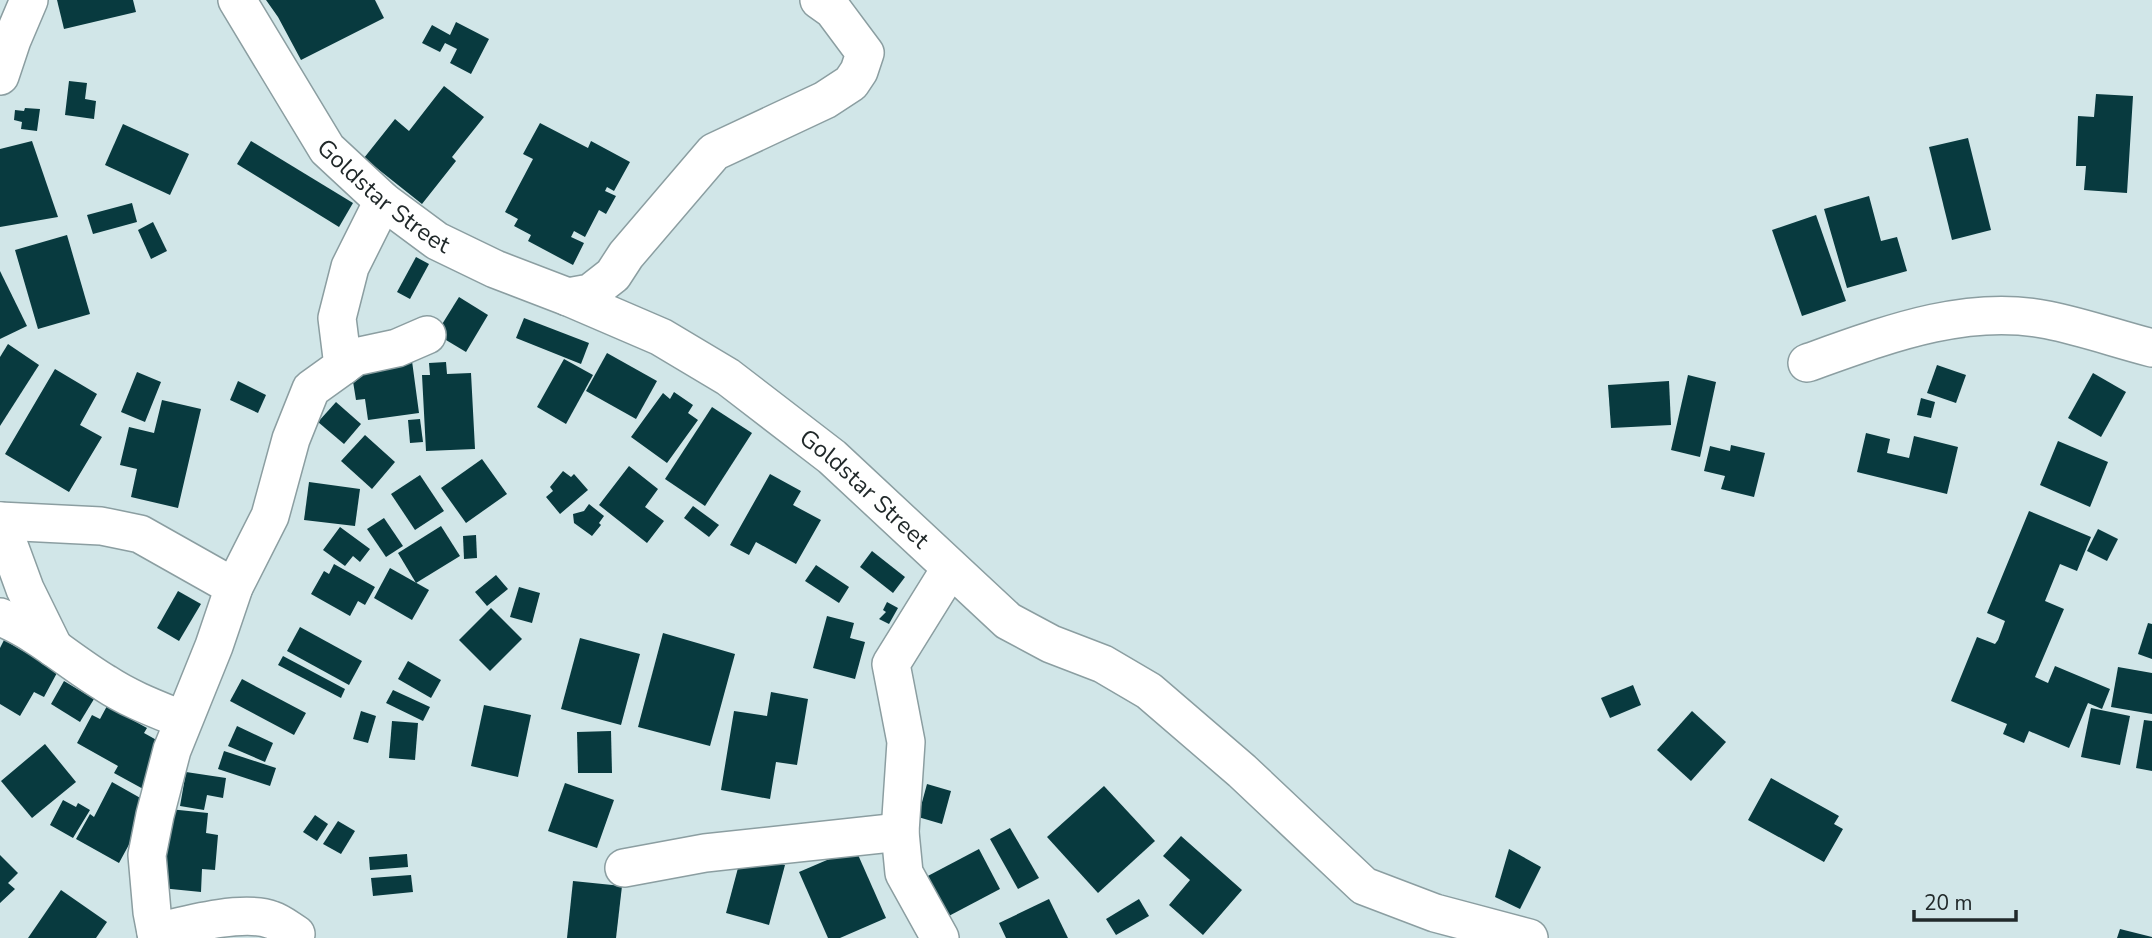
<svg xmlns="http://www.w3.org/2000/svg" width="2152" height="938" viewBox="0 0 2152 938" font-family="'Nunito Sans',sans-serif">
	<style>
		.building { fill: #083a3f }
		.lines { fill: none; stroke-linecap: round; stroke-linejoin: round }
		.minor-casing { stroke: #8b9ea1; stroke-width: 40 }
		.minor { stroke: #fff; stroke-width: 37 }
		.labels { text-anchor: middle; stroke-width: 7; stroke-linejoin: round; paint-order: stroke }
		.street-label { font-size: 24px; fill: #21292a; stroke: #d1e6e8 }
	</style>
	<rect width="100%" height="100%" fill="#d1e6e8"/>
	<!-- building -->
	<g class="building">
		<polygon points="57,0 133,0 136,12 64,29"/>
		<polygon points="266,0 375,0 384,18 301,60 278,17"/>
		<polygon points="456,22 489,39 471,74 450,63 457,49 445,43 440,52 422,43 432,25 450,35"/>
		<polygon points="69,81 87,83 85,99 96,101 94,119 65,115"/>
		<polygon points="444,86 484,117 452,157 456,161 422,204 364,158 395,119 409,131"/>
		<polygon points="2096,94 2133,96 2127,193 2084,190 2086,166 2076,166 2078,116 2094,117"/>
		<polygon points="25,108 40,109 37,131 21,129 22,122 14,120 15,110 24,111"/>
		<polygon points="540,123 588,148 591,141 630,162 614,191 607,187 605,191 616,196 606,214 599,210 585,237 574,231 571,237 584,243 573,265 528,241 531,235 514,226 518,219 505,212 533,159 523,154"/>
		<polygon points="123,124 189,154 170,195 105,165"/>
		<polygon points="1968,138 1991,230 1952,240 1929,147"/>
		<polygon points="32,141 58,217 0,227 0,149"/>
		<polygon points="251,141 353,203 339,227 237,164"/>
		<polygon points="1869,196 1881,241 1897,237 1907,271 1847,288 1824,209"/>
		<polygon points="132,203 137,222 93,234 87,215"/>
		<polygon points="1816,215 1846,301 1802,316 1772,230"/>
		<polygon points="153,222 167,251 151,259 138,230"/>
		<polygon points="67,235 90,314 38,329 15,250"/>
		<polygon points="416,257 429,264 410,299 397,292"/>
		<polygon points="0,271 27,326 0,339"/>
		<polygon points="459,297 488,315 466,352 436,334"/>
		<polygon points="524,318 589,343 581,364 516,338"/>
		<polygon points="8,344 39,365 0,426 0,357"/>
		<polygon points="607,353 657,381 636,419 586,391"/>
		<polygon points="564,359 593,375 566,424 537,407"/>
		<polygon points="412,361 419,413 368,420 365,399 356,400 351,369"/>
		<polygon points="446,362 447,374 471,373 475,449 426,451 422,375 430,375 429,363"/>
		<polygon points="1937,365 1966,375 1956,403 1927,393"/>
		<polygon points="55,369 97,394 80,425 102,437 69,492 5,454"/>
		<polygon points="137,372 161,382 145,422 121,412"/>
		<polygon points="2093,373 2126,392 2101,437 2068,418"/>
		<polygon points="1688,375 1716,382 1700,457 1671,450"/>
		<polygon points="238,381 266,395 258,413 230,400"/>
		<polygon points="1669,381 1671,425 1611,428 1608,385"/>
		<polygon points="674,392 693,405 688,413 698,420 667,463 631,437 663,393 670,399"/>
		<polygon points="1921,398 1935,402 1931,418 1917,415"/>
		<polygon points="162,400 201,409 178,508 131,497 137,469 120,465 129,427 154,433"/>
		<polygon points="336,402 361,424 344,444 318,422"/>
		<polygon points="712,407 752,433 705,506 665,479"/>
		<polygon points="420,419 423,442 410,443 408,420"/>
		<polygon points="1866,433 1890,439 1887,453 1909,458 1914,436 1958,447 1947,494 1857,472"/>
		<polygon points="365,435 395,462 372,489 341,461"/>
		<polygon points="2058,441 2108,462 2090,507 2040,485"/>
		<polygon points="1731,445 1765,453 1754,497 1721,489 1725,476 1704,471 1710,446 1730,451"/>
		<polygon points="482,459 507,494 466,523 441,488"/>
		<polygon points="629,466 658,489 645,507 664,521 647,543 599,505"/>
		<polygon points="563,471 571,477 574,474 588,490 560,514 546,497 553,491 550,487"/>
		<polygon points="770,474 801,491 793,505 821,520 796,564 756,542 749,555 730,545"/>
		<polygon points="420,475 444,511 415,530 391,494"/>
		<polygon points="309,482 360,489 355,526 304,520"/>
		<polygon points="589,504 604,516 599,523 601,525 592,536 574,523 573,514 584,511"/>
		<polygon points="693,506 719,525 709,537 684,518"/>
		<polygon points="2029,511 2091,537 2077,571 2060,564 2045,601 2064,609 2035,677 2048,683 2055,666 2110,689 2102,709 2088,703 2069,748 2029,731 2024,743 2003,734 2007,724 1951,701 1977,637 1995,644 1998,640 2005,621 1987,613"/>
		<polygon points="384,518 403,546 386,557 367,529"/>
		<polygon points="441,526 460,556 416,583 398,553"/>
		<polygon points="340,527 370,549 360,562 353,556 345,566 323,550"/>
		<polygon points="2098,529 2118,539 2107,561 2087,551"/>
		<polygon points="476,535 477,558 464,559 463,536"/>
		<polygon points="872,551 905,577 893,593 860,567"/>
		<polygon points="334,564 375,587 365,605 358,601 350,616 311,594 324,571 329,574"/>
		<polygon points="816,565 849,587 839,603 805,581"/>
		<polygon points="390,568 429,590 412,620 374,598"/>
		<polygon points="496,575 508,589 487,606 475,592"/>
		<polygon points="519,587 540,593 532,623 510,617"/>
		<polygon points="178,591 201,604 179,641 157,628"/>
		<polygon points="887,602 898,608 889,624 879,619 886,612 883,610"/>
		<polygon points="491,608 522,639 490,671 459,640"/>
		<polygon points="827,616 854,623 850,638 865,642 855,679 813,668"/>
		<polygon points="2148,623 2152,624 2152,659 2138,654"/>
		<polygon points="300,627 362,661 349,685 287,651"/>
		<polygon points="663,633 735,654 710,746 638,727"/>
		<polygon points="580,638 640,654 621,725 561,709"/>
		<polygon points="4,640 58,671 44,697 34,692 20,716 0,704 0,648"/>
		<polygon points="283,656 345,689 341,698 278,665"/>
		<polygon points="408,661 441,680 431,698 398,679"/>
		<polygon points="2118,667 2152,673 2152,714 2111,707"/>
		<polygon points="242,679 306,713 294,735 230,701"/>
		<polygon points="64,681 94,699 80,722 51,704"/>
		<polygon points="1633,685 1641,705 1610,718 1601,698"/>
		<polygon points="393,690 430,707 423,721 386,703"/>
		<polygon points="771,692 808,699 797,765 776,762 770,799 721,790 734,711 767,716"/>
		<polygon points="484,705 531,715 518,777 471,766"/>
		<polygon points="107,706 147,728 144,733 169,747 145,790 114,773 118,766 77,743 92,715 100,719"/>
		<polygon points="2091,708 2130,716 2120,765 2081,757"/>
		<polygon points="361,711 376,716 368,743 353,739"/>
		<polygon points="1692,711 1726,742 1691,781 1657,750"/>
		<polygon points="2144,720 2152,721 2152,771 2136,768"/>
		<polygon points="392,721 418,723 415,760 389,758"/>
		<polygon points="237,726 273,743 265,762 228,746"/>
		<polygon points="611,731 612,773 578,773 577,732"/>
		<polygon points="45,744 76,782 32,818 1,781"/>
		<polygon points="224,751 276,768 270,786 218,769"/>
		<polygon points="186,772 226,778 223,798 207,795 204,810 180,806"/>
		<polygon points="1771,778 1839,816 1834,824 1843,829 1824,862 1748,820"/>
		<polygon points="112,782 151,804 119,863 76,839 90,814 94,817"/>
		<polygon points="565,783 614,800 597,848 548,831"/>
		<polygon points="927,784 951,791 942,824 918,817"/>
		<polygon points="1104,786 1155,841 1098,893 1047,837"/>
		<polygon points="63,800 76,807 78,803 90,810 73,838 50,825"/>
		<polygon points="169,809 208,813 206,833 218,835 215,870 202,869 201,892 161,888"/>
		<polygon points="315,815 328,824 317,841 303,832"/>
		<polygon points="338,821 355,831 341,854 323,844"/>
		<polygon points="1010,828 1039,878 1018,889 990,839"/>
		<polygon points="1181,836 1242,890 1203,935 1169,905 1190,880 1163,856"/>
		<polygon points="855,848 886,918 840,938 828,938 799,872"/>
		<polygon points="979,849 1000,889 945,918 924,878"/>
		<polygon points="1509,849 1541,867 1520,909 1495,897"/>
		<polygon points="742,853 785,865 769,925 726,913"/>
		<polygon points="407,854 408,867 370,870 369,857"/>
		<polygon points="0,855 18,873 8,883 15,889 0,903"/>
		<polygon points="411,875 413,892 373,896 371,878"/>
		<polygon points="573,881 622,886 616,938 567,938"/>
		<polygon points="61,890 107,922 96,938 28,938"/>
		<polygon points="1049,899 1068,938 1006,938 999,923"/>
		<polygon points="1139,899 1149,916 1116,935 1106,919"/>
		<polygon points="2120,929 2152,937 2152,938 2117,938"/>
	</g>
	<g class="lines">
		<!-- minor casing -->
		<g class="minor-casing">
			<g id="minor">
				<path id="s1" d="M237,0l90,149 56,52 54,40 58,28 73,28 93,40 67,40 104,80 176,164 43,23 52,20 46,27 93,80 122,115 71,27 94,25"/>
				<polyline points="0,76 12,40 29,0"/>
				<polyline points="568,297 590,293 613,275 626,255 714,152 825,100 851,83 859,71 865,53 833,10 819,0"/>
				<path d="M1807,363c76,-27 159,-60 241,-43 35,7 69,19 104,28"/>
				<polyline points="343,366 355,357 397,348 427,335"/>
				<polyline points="0,521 101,526 140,534 234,587"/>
				<polyline points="0,521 25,589 54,648"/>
				<path d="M0,617c38,15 70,45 105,66 24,16 51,26 78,37"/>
				<polyline points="624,868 705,853 900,832"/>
				<path d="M156,932c29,-7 88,-23 116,-12 9,3 17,10 24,14"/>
				<polyline points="157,938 152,912 147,855 155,815 172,750 214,646 234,587 270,516 291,439 311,389 343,366 337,318 350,267 383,201"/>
				<polyline points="940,938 904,873 900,832 906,742 891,664 950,569"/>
			</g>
		</g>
		<!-- minor -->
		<use href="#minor" class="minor"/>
	</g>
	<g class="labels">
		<!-- street labels -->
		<g class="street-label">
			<text dy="8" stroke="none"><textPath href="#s1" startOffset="248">Goldstar Street</textPath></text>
			<text dy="8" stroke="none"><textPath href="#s1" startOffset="816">Goldstar Street</textPath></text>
		</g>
	</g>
	<!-- scale -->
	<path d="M1914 910v10h102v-10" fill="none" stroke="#21292a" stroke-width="3.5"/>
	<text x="1924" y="910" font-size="21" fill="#21292a" stroke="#d1e6e8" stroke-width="5" paint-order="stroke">20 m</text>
</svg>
